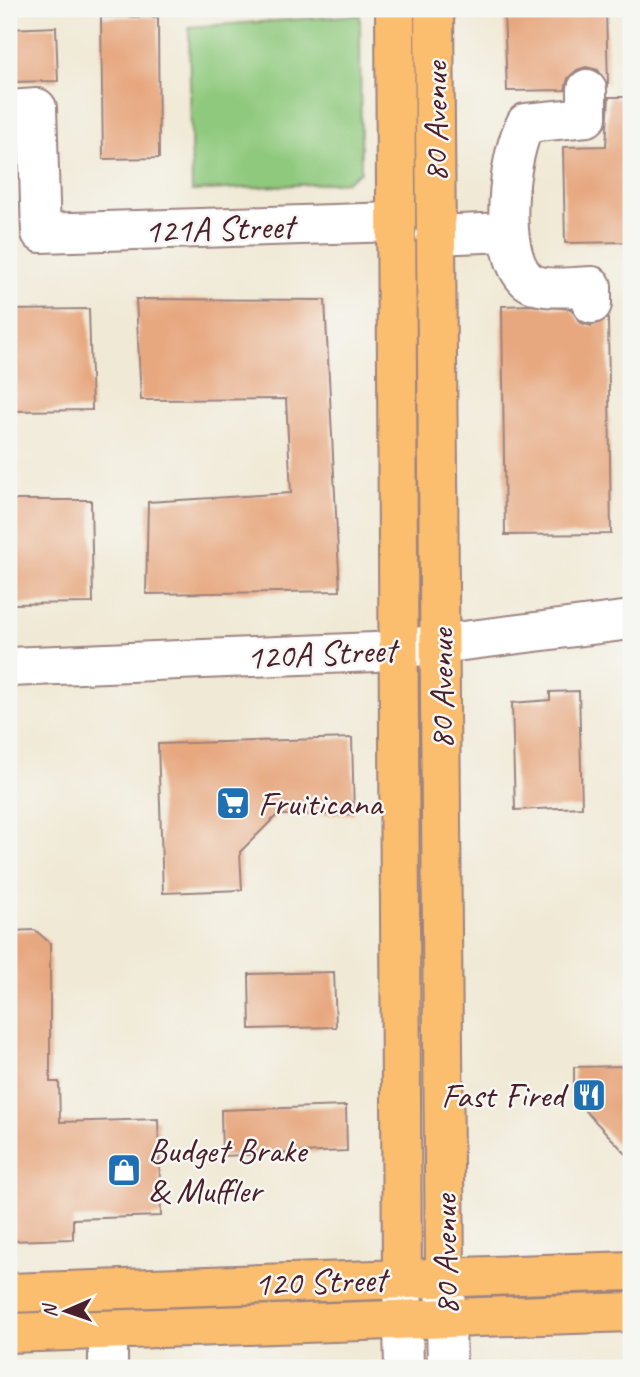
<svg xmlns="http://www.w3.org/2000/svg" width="640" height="1377" viewBox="0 0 640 1377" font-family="Caveat,sans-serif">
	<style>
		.green { fill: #8fc97d; stroke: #6c7454; stroke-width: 2 }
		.building { fill: #e7a880 }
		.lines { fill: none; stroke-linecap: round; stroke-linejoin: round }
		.minor-casing { stroke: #9d8480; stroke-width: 42 }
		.major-casing { stroke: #9d8480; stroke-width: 42 }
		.minor { stroke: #fff; stroke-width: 38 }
		.major { stroke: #fbbd6e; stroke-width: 38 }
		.labels { text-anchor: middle; stroke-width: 5; stroke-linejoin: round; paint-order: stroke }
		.street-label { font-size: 35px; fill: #4a1f2b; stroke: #f6f6f2 }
		.poi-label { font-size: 35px; fill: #4a1f2b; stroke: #f6f6f2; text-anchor: start }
	</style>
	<rect width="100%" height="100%" fill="#f6f6f2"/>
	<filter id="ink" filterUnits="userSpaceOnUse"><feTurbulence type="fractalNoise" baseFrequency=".0143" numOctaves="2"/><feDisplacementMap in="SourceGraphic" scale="14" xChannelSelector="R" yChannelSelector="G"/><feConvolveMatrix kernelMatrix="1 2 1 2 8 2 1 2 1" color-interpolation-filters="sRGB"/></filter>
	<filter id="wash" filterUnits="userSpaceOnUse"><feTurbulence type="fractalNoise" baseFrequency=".00686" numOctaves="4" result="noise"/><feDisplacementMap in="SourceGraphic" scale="28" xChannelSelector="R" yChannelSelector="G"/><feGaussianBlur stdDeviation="1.57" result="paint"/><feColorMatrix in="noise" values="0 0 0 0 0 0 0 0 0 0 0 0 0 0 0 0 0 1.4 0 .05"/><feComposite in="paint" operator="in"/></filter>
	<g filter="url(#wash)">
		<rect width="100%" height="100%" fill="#f0e9d5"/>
		<!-- green -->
		<polygon class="green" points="360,15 361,171 346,182 192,191 189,27"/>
		<g id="blocks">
			<!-- building -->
			<g class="building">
				<polygon points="504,9 606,9 608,85 598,70 586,67 577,70 568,78 565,90 507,91"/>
				<polygon points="101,17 158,17 159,158 103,159"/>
				<polygon points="56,27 58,81 9,82 9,29"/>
				<polygon points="609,97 631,97 631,242 565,243 563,147 606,146"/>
				<polygon points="136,299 325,300 340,591 146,594 148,502 291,493 286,399 141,400"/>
				<polygon points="529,305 571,309 581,323 591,326 608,318 611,534 505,535 502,306"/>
				<polygon points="89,309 92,410 9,411 9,310"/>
				<polygon points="9,500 91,500 93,603 9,604"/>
				<polygon points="579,691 582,807 515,810 512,703 550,700 550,692"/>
				<polygon points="352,738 354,814 277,815 240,852 242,890 163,893 158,744"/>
				<polygon points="35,930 50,943 50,1082 59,1082 60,1122 158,1119 161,1216 73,1219 73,1239 9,1241 9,931"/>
				<polygon points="334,972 336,1027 250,1029 249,974"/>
				<polygon points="631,1066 631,1159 574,1099 574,1067"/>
				<polygon points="346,1106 347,1151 222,1156 221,1110"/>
			</g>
		</g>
	</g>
	<g filter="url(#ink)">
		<use href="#blocks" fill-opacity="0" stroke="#9d8480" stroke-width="2"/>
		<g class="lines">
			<!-- minor casing -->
			<g class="minor-casing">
				<g id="minor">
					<path d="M587,89v28l-61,6c-18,32 -28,126 -1,155 13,15 50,8 67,8v18"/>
					<polyline points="9,110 37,108 41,233 396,222"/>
					<polyline points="435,235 508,232"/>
					<polyline points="9,667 375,652 631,620"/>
					<polyline points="445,1276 447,1368"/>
					<polyline points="402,1278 404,1368"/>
					<polyline points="108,1330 108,1368"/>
				</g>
			</g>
			<!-- major casing -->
			<g class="major-casing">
				<g id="major">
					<polyline points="395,9 402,1278"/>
					<polyline points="434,9 445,1276"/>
					<polyline points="9,1293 631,1271"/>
					<polyline points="9,1333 631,1312"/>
				</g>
			</g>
			<!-- minor -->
			<use href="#minor" class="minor"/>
			<!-- major -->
			<use href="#major" class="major"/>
		</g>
	</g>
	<!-- icons -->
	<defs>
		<g id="supermarket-square" transform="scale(1.75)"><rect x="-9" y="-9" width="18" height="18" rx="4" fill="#1f6fb2" stroke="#f6f6f2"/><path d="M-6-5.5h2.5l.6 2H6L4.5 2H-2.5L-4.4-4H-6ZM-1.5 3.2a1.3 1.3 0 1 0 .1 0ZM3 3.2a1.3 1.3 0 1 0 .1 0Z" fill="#fff"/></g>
		<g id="restaurant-square" transform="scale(1.75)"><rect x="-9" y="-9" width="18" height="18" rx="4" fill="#1f6fb2" stroke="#f6f6f2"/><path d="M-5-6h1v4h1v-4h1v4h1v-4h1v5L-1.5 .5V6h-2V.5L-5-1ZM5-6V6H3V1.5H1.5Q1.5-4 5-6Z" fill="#fff"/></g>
		<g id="shop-square" transform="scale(1.75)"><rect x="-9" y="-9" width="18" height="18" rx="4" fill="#1f6fb2" stroke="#f6f6f2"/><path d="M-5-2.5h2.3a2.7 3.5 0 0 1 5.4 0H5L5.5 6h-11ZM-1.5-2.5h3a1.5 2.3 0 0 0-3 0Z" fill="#fff"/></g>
	</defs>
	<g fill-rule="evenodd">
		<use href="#supermarket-square" x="233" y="803"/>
		<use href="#restaurant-square" x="589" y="1095"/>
		<use href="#shop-square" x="124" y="1170"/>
	</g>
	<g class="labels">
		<!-- street labels -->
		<g class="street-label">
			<text transform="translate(435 122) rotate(-90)" y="12">80 Avenue</text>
			<text transform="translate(219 228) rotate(-2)" y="12">121A Street</text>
			<text transform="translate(321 653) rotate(-3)" y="12">120A Street</text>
			<text transform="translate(441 689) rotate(-90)" y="12">80 Avenue</text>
			<text transform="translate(445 1255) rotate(-91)" y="12">80 Avenue</text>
			<text transform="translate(320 1281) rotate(-2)" y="12">120 Street</text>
		</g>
		<!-- poi labels -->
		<g class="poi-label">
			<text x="258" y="815">Fruiticana</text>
			<text x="564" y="1107" text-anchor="end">Fast Fired</text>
			<text x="148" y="1162">Budget Brake<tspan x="148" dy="40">&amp; Muffler</tspan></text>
		</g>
	</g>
	<!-- margin -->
	<rect width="640" height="1377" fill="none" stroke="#f6f6f2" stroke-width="35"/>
	<!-- north arrow -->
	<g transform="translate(66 1311) rotate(268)" stroke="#f6f6f2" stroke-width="5" paint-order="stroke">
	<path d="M0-5L12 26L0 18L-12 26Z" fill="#4a1f2b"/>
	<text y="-10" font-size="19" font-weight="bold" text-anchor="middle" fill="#4a1f2b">N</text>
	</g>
</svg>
